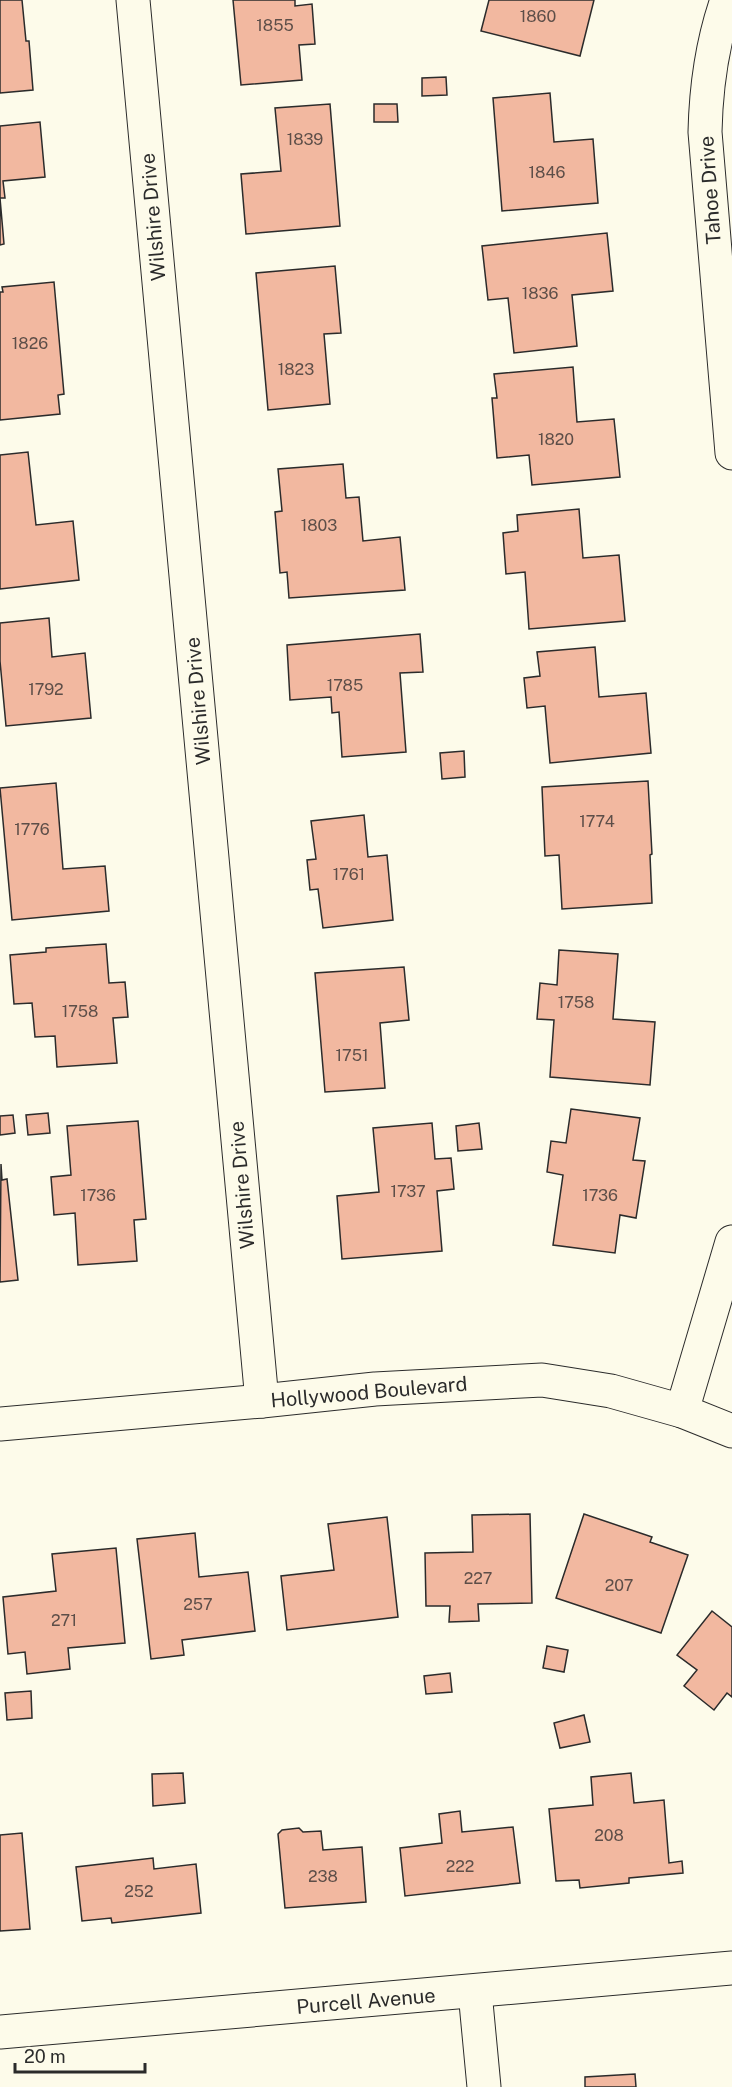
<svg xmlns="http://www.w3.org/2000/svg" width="732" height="2087" viewBox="0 0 732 2087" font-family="'Public Sans',sans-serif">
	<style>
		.building { fill: #f2b8a0; stroke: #2b2b2b; stroke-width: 1.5 }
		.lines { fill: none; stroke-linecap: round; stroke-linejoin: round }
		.minor-casing { stroke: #2b2b2b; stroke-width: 35 }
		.minor { stroke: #fdfbea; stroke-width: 33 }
		.labels { text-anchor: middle; stroke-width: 4.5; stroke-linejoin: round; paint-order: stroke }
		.number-label { font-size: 16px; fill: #5d4e48 }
		.street-label { font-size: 20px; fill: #2b2b2b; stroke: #fdfbea }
	</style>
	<rect width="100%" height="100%" fill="#fdfbea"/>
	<!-- building -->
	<g class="building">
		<polygon points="0,0 22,0 26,41 29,41 33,90 0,93"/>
		<polygon points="233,0 295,0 295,6 312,4 315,44 299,45 302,80 241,85"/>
		<polygon points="489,0 594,0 580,56 481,31"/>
		<polygon points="446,77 447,95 422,96 422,78"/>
		<polygon points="550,93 554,142 593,139 598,203 502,211 493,98"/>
		<polygon points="330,104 340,226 246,234 241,174 281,171 275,108"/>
		<polygon points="374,104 397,104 398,122 374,122"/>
		<polygon points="40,122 45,177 3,181 5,198 0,198 4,244 0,245 0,126"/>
		<polygon points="607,233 613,291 572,295 577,346 514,353 508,298 488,300 482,246"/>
		<polygon points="335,266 341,333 324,334 330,404 268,410 256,273"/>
		<polygon points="54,282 64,394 58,395 60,414 0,420 0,292 3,292 2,287"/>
		<polygon points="573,367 577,422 614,419 620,477 532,485 529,455 497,458 492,398 497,398 494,374"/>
		<polygon points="28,452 36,525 73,521 79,580 0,589 0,455"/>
		<polygon points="343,464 346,498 359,497 363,541 400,537 405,590 289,598 287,572 280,573 275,512 282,511 278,469"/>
		<polygon points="579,509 583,558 619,555 625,621 529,629 525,572 506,574 503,533 518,531 517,515"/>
		<polygon points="49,618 52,657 85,653 91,718 6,726 0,661 0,623"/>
		<polygon points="420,634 423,672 400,673 406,752 342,757 339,712 332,713 331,697 290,700 287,645"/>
		<polygon points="595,647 599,697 646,693 651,753 550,763 545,706 527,708 524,678 540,676 537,652"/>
		<polygon points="464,751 465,777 442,779 440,753"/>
		<polygon points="648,781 652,854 650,855 652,903 562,909 559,855 545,856 542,787"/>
		<polygon points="56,783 63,869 105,866 109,911 12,920 0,788"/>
		<polygon points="364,815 368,857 387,855 393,920 323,928 318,889 310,890 307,860 316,859 311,821"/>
		<polygon points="106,944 109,983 125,982 128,1017 113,1018 117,1063 57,1067 55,1036 35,1037 32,1003 14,1004 10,955 46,952 46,948"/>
		<polygon points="559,950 618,954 613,1019 655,1022 650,1085 550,1077 554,1020 537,1019 540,983 557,985"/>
		<polygon points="404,967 409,1020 380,1023 385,1088 325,1092 315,973"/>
		<polygon points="571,1109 640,1118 633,1160 645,1161 636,1218 620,1215 615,1253 553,1245 563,1175 547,1172 551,1141 566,1143"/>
		<polygon points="48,1113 50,1133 28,1135 26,1115"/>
		<polygon points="13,1115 15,1133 0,1135 0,1116"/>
		<polygon points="138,1121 146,1219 134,1220 137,1261 78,1265 75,1213 54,1215 51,1177 71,1175 67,1126"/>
		<polygon points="432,1123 435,1159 451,1158 454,1189 437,1191 442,1251 342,1259 337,1196 379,1192 373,1128"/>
		<polygon points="479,1123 482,1149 458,1151 456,1126"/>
		<polygon points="1,1164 2,1180 7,1179 18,1280 0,1282"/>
		<polygon points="530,1514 532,1603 478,1604 479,1621 449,1622 450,1606 426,1606 425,1553 473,1552 472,1515"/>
		<polygon points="584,1514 652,1537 650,1542 688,1555 661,1633 556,1598"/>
		<polygon points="387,1517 398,1617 287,1630 281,1576 334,1570 328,1524"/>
		<polygon points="195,1533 199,1577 248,1572 255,1631 182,1640 184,1655 151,1659 137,1539"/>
		<polygon points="116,1548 125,1643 68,1648 70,1669 27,1674 25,1652 8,1654 3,1597 56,1591 52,1554"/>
		<polygon points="712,1611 732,1627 732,1697 727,1693 714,1710 684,1686 697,1670 677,1655"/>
		<polygon points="547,1646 568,1650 564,1672 543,1668"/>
		<polygon points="450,1673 452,1692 426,1694 424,1676"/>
		<polygon points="31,1691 32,1718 7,1720 5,1693"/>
		<polygon points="584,1715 590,1742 560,1748 554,1723"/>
		<polygon points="183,1773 185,1803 153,1806 152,1774"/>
		<polygon points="631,1773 634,1803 664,1800 669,1863 682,1861 683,1873 629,1878 629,1883 580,1888 579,1880 556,1881 549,1809 593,1805 591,1777"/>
		<polygon points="460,1811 462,1832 513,1827 520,1883 405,1896 400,1848 442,1843 439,1814"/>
		<polygon points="299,1828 303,1832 321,1831 323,1850 362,1847 366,1902 285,1908 278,1834 282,1830"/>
		<polygon points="22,1833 30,1929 0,1931 0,1835"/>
		<polygon points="153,1858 154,1869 196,1864 201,1913 112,1923 111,1918 82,1921 76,1867"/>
		<polygon points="635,2074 636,2087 585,2087 585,2077"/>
	</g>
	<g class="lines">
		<!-- minor casing -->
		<g class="minor-casing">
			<g id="minor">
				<polyline points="133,0 262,1401"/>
				<path d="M727,0c-15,43 -21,87 -22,132l27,321"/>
				<polyline points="682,1411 732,1242"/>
				<polyline points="0,1424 262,1401 375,1389 542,1380 611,1391 682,1411 732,1431"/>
				<polyline points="475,1992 484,2087"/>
				<polyline points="0,2032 732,1968"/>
			</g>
		</g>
		<!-- minor -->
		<use href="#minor" class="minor"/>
	</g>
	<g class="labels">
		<!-- number labels -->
		<g class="number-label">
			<text x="538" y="22">1860</text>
			<text x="275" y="31">1855</text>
			<text x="305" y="145">1839</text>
			<text x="547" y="178">1846</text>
			<text x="540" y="299">1836</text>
			<text x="30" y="349">1826</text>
			<text x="296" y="375">1823</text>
			<text x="556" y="445">1820</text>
			<text x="319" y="531">1803</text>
			<text x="345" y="691">1785</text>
			<text x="46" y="695">1792</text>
			<text x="597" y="827">1774</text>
			<text x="32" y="835">1776</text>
			<text x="349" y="880">1761</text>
			<text x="576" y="1008">1758</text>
			<text x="80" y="1017">1758</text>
			<text x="352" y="1061">1751</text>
			<text x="408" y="1197">1737</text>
			<text x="98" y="1201">1736</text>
			<text x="600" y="1201">1736</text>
			<text x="478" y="1584">227</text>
			<text x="619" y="1591">207</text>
			<text x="198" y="1610">257</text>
			<text x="64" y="1626">271</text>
			<text x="609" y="1841">208</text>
			<text x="460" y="1872">222</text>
			<text x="323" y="1882">238</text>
			<text x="139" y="1897">252</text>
		</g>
		<!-- street labels -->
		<g class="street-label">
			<text transform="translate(710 190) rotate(-94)" y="7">Tahoe Drive</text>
			<text transform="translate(153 217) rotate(-95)" y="7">Wilshire Drive</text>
			<text transform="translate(198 701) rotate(-95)" y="7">Wilshire Drive</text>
			<text transform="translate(242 1185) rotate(-95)" y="7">Wilshire Drive</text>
			<text transform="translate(369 1392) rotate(-5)" y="7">Hollywood Boulevard</text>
			<text transform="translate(366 2001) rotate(-5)" y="7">Purcell Avenue</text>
		</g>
	</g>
	<!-- scale -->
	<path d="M15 2063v9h130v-9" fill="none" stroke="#2b2b2b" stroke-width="3"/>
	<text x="24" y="2063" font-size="18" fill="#2b2b2b" stroke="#fdfbea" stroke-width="4.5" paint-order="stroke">20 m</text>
</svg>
